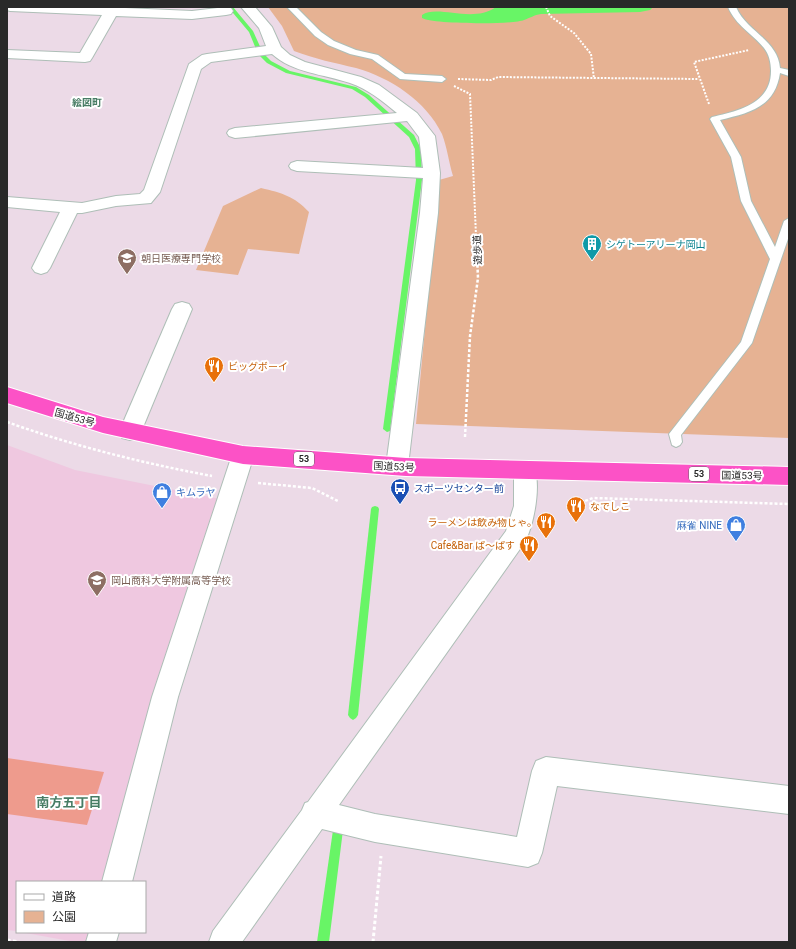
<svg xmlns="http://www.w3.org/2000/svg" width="796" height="949" viewBox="0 0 796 949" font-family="Roboto,'Noto Sans JP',sans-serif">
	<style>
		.education { fill: #efc8e0 }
		.green { fill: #e6b293 }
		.pitch { fill: #ee9b8d }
		.water { fill: #68f566 }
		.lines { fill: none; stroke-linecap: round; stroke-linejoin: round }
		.stream { fill: #68f566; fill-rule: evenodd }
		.service-casing { stroke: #aebeb7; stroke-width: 2 }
		.minor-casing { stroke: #aebeb7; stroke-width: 2 }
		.trunk-casing { stroke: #fff; stroke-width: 2 }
		.path-far2 { stroke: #fff; stroke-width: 2; stroke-dasharray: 2 1.5; stroke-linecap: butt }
		.path-far1 { stroke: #fff; stroke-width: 2.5; stroke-dasharray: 3 2; stroke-linecap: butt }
		.path { stroke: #fff; stroke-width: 3; stroke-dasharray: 3.5 2.5; stroke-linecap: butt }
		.service { fill: #fff; fill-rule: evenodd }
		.minor { fill: #fff; fill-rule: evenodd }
		.trunk { fill: #fc52c6; fill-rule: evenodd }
		.labels { text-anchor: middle; stroke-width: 4; stroke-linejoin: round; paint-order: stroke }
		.shield { fill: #fff; stroke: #696969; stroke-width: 1 }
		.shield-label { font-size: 9px; font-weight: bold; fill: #292929 }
		.far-quarter-label { font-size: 10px; font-weight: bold; fill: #477c64; stroke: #fff }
		.culture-label { font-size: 10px; fill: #0d838f; stroke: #fff; text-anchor: start }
		.street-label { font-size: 10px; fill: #292929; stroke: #fff }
		.education-label { font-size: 10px; fill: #785e54; stroke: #fff; text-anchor: start }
		.food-label { font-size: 10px; fill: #c56008; stroke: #fff; text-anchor: start }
		.transit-label { font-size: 10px; fill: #164399; stroke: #fff; text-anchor: start }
		.shop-label { font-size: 10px; fill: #366cbe; stroke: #fff; text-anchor: start }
		.near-neighbourhood-label { font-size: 13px; font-weight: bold; fill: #477c64; stroke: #fff }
	</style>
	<rect width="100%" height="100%" fill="#ecdae7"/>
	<!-- education -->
	<g class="education">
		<polygon points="7,445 75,470 220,499 104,882 17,882 17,931 7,930"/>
		<polygon points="20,932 91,932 88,942 75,942"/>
	</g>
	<!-- green -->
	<g class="green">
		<path d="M268,7h521v431l-373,-14 23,-244 14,-4c-4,-13 -6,-29 -11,-42 -16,-33 -51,-56 -86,-66 -21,-5 -41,-9 -62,-17l-12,-25z"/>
		<path d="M261,188c21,5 33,8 48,24l-10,42 -51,-5 -10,26 -42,-5 27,-64z"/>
	</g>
	<!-- pitch -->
	<polygon class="pitch" points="7,758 104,772 87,825 7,814"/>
	<!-- water -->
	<path class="water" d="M496,7h157l-3,3 -10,2 -99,2c-7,1 -11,4 -17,6 -12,5 -93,4 -102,-2v-3c16,-11 50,9 74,-8z"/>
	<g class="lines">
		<!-- stream -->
		<g class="stream">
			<polygon points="228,7 233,7 253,31 263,53 271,61 290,71 356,87 369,95 414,135 421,149 422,180 390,431 387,432 383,429 416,180 415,149 409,137 365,97 352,89 286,73 267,63 258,54 249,32"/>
			<polygon points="375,506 378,507 379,509 358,715 356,718 353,720 350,718 348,715 371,509 372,507"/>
			<polygon points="338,825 342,826 343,830 329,942 317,942 333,830 334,826"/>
		</g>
		<!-- service casing -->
		<g class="service-casing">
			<g id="service">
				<polygon points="287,7 296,7 321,32 334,41 356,50 378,55 405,74 442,76 446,79 442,82 400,79 372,59 350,54 328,45 315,36"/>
				<path d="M728,7h8c10,24 42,33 44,61l9,2v6l-9,-3c-5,34 -30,40 -60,47l21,37 10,44 24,46 9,-26 5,-3v18l-37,107 -71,92 1,7 -2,3 -4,2 -4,-2 -3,-11 72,-92 29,-83 -29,-58 -10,-44 -21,-38 2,-2c26,-6 59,-13 59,-46 0,-8 -2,-17 -7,-23 -12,-15 -28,-22 -36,-41z"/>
			</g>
		</g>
		<!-- minor casing -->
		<g class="minor-casing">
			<g id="minor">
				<polygon points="7,7 103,7 192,11 226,7 231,8 233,11 231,14 226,15 192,19 116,16 92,58 90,61 85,62 7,58 7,50 80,53 102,15 10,11 7,10"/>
				<path d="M241,7h14l17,20 9,20 9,8 15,7 56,15 18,8 38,28 18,23 5,37 -2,40 -30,253 -3,6 -8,3 -8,-3 -3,-6 34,-253 3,-35 -126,-7 -6,-2 -2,-3 2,-3 6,-2 126,7 -4,-31 -12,-16 -172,17 -6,-2 -2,-3 2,-3 6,-2 162,-15c-15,-12 -29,-24 -47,-30 -27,-9 -57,-10 -78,-29l-61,8 -10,7 -41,123 -9,11 -35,3 -34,7h-5l-27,55 -3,4 -6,2 -6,-2 -3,-4 28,-56 -53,-5v-10l75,6 34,-7 24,-2 4,-4 45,-126 13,-9 5,-1 59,-8 -7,-18z"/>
				<polygon points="182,302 189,304 192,309 141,432 138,438 130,440 122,438 119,432 172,309 175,304"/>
				<polygon points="243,446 251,449 254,455 178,697 132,882 102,882 152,697 232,455 235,449"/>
				<path d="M525,462l8,3c9,18 1,59 -8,77l-186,263 36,9 142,23 15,-66 4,-10 10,-4 243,29v28l-232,-28 -15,67 -4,10 -10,4 -153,-25 -53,-13 -80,113h-33l4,-11 89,-121 3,-7 3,-1 198,-271 8,-25v-35l3,-6z"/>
				<polygon points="89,932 119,932 116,942 86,942"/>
			</g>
		</g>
		<!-- trunk casing -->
		<g class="trunk-casing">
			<polygon id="trunk" points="7,387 103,417 243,446 406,458 789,467 789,485 406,476 243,464 103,433 7,403"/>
		</g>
		<!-- path-far2 -->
		<g class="path-far2">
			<polyline points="546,7 550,16 574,33 591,54 594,79"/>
			<polyline points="458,79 491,80 498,77 699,79"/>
			<polyline points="454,86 470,94 476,236"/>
			<polyline points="709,104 694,62 749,50"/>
		</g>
		<!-- path-far1 -->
		<g class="path-far1">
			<path d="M7,422c67,24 135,41 205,54"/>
			<polyline points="465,437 470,336 478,278 476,235"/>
			<polyline points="258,483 312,488 338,501"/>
			<polyline points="571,506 593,498 789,504"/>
		</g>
		<!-- path -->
		<g class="path">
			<polyline points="7,940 19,942"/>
			<polyline points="373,942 381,856"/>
		</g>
		<!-- service -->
		<use href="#service" class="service"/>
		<!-- minor -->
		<use href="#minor" class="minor"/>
		<!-- trunk -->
		<use href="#trunk" class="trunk"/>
	</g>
	<!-- icons -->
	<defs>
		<g id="building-pin" transform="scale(1)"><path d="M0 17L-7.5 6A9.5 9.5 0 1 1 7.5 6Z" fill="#0f9aa8" stroke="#fff"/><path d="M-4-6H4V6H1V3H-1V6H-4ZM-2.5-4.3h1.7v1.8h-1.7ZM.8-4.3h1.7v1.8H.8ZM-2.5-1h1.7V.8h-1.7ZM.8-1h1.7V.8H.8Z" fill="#fff"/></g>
		<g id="school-pin" transform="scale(1)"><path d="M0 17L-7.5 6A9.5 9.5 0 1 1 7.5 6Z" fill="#8d6e63" stroke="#fff"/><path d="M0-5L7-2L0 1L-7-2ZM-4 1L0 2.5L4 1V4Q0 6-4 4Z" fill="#fff"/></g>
		<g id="restaurant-pin" transform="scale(1)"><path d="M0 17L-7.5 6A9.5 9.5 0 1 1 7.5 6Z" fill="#e8710a" stroke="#fff"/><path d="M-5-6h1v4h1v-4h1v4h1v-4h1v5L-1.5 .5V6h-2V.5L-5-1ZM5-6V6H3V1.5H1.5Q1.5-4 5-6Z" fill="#fff"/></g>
		<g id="bus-pin" transform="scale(1)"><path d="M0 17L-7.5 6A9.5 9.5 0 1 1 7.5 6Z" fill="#1a4fb4" stroke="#fff"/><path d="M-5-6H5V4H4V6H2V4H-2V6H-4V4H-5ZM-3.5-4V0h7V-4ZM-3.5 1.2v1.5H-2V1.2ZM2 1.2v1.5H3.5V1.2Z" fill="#fff"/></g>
		<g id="shop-pin" transform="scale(1)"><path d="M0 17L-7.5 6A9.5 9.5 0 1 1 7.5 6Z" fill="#3f7fe0" stroke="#fff"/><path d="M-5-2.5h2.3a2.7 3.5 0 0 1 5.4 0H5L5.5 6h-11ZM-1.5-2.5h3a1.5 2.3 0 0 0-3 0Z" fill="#fff"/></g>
	</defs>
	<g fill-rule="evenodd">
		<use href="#building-pin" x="592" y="244"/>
		<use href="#school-pin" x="127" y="258"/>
		<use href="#restaurant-pin" x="214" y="366"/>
		<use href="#bus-pin" x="400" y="488"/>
		<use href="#shop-pin" x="162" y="492"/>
		<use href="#restaurant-pin" x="576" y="506"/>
		<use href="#restaurant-pin" x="546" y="522"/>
		<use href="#shop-pin" x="736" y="525"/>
		<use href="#restaurant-pin" x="529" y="545"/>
		<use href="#school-pin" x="97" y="580"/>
	</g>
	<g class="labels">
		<!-- shield labels -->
		<g class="shield">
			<rect x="294" y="452" width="20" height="14" rx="3"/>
			<rect x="689" y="467" width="20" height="14" rx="3"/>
		</g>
		<g class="shield-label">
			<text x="304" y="462">53</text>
			<text x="699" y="477">53</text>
		</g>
		<!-- far-quarter labels -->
		<g class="far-quarter-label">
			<text x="87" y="106">絵図町</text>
		</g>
		<!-- culture labels -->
		<g class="culture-label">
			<text x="606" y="248">シゲトーアリーナ岡山</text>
		</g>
		<!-- street labels -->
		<g class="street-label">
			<text transform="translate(477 250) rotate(-92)" y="4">遊歩道</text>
			<text transform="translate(75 417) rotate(16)" y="4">国道53号</text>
			<text transform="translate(394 466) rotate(3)" y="4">国道53号</text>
			<text transform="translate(742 475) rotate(1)" y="4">国道53号</text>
		</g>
		<!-- education labels -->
		<g class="education-label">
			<text x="141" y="262">朝日医療専門学校</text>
			<text x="111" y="584">岡山商科大学附属高等学校</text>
		</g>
		<!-- food labels -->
		<g class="food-label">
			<text x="228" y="370">ビッグボーイ</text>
			<text x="590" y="510">なでしこ</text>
			<text x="532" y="526" text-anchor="end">ラーメンは飲み物じゃ｡</text>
			<text x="515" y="549" text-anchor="end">Cafe&amp;Bar ぱ〜ぱす</text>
		</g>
		<!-- transit labels -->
		<g class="transit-label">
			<text x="414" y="492">スポーツセンター前</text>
		</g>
		<!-- shop labels -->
		<g class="shop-label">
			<text x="176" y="496">キムラヤ</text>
			<text x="722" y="529" text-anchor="end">麻雀 NINE</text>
		</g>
		<!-- near-neighbourhood labels -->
		<g class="near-neighbourhood-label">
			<text x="69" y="807">南方五丁目</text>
		</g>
	</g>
	<!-- border -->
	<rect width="796" height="949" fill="none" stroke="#292929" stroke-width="16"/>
	<!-- legend -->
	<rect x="16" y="881" width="130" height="52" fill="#ffffff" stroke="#a9a9a9"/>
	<rect x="24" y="894" width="20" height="6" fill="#ffffff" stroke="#a9a9a9"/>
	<text x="52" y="901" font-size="12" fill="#292929">道路</text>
	<rect x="24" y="911" width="20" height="12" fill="#e6b293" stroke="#a9a9a9"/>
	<text x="52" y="921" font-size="12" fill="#292929">公園</text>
</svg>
